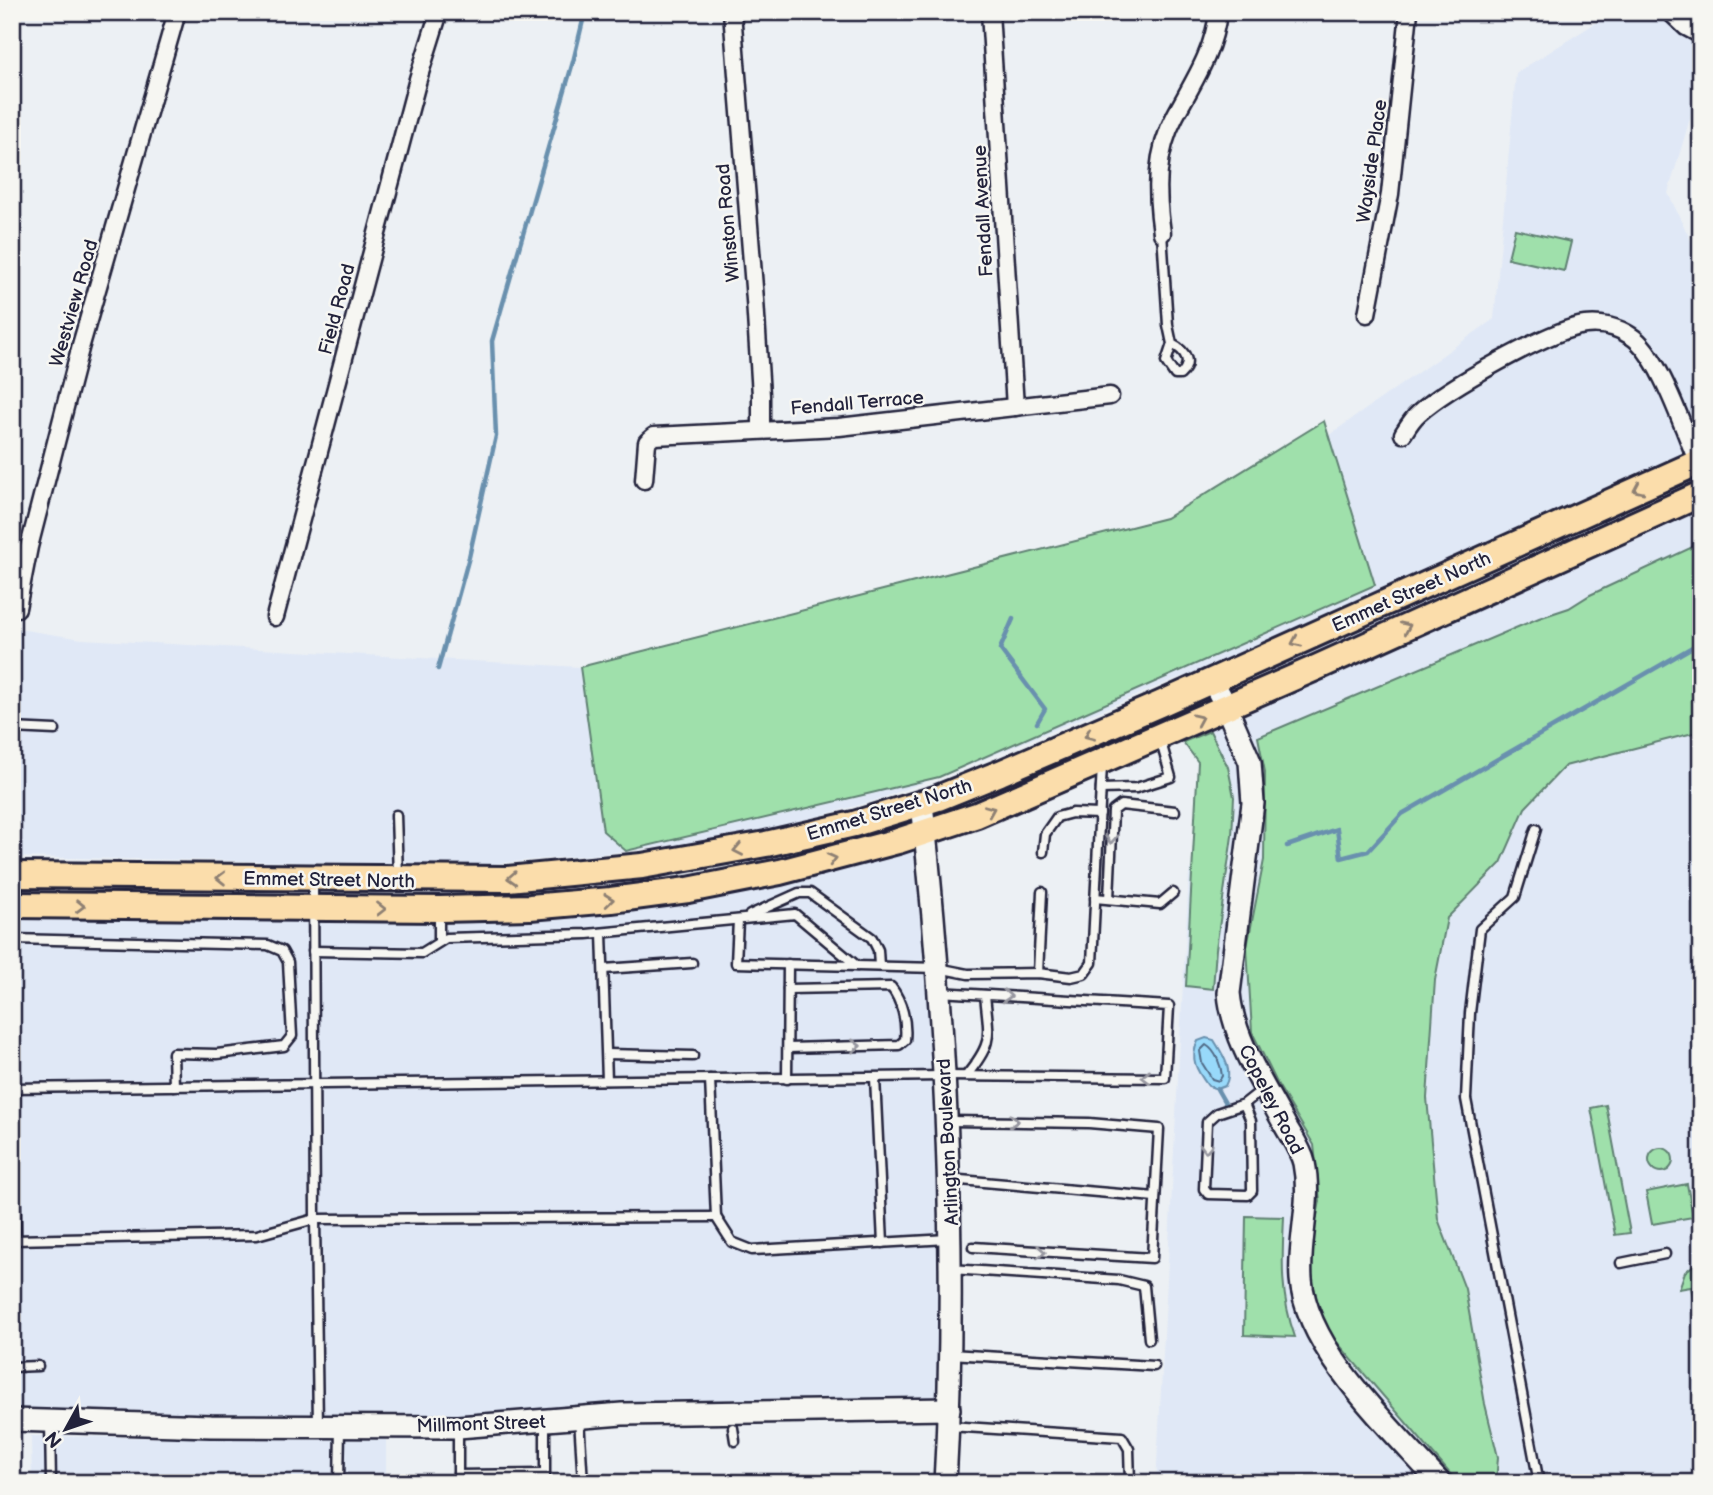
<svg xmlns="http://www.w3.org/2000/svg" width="1713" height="1495" viewBox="0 0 1713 1495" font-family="'Balsamiq Sans',sans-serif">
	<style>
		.built { fill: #e0e8f6 }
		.green { fill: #9fe0ab; stroke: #608173; stroke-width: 2 }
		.water { fill: #98d9fa; stroke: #6990ae; stroke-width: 2 }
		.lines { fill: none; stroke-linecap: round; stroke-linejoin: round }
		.shore { stroke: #516b87; stroke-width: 2 }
		.stream { stroke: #6990ae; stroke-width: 4.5 }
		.lane-casing { stroke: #22223b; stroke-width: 13 }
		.street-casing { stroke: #22223b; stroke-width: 21 }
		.secondary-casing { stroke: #22223b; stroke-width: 26 }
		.primary-casing { stroke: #22223b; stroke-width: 30 }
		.lane { stroke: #f6f6f2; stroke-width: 8 }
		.street { stroke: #f6f6f2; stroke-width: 16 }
		.secondary { stroke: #f6f6f2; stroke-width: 21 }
		.primary { stroke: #fbddab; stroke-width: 24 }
		.oneway { stroke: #8e8073 }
		.oneway2 { stroke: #9797a0 }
		.labels { text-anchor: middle; stroke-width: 5; stroke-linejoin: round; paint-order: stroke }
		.street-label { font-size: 19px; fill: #22223b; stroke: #f6f6f2 }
	</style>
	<rect width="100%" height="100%" fill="#ecf0f4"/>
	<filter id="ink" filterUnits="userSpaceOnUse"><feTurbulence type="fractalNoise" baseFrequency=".0143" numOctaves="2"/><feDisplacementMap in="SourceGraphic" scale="14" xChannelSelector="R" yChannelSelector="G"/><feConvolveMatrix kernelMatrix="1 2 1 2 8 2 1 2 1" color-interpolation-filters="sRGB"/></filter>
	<g filter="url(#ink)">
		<!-- built -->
		<g class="built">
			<polygon points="1613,12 1661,12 1673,26 1701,46 1701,81 1668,193 1701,262 1701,1483 1156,1483 1189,874 1213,800 1216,756 1183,676 972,764 874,801 782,826 694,843 591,855 478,865 12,857 12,628 82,639 580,667 1133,573 1494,319 1516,73"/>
			<polygon points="926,833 949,1409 12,1424 12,905 313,908 688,890"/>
			<polygon points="31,1436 386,1440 386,1483 32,1483"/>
		</g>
		<!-- green -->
		<g class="green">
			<polygon points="1515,229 1571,242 1564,271 1508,258"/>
			<polygon points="1324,421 1375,585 939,777 626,851 603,831 580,667 1166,518"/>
			<polygon points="1701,543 1701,731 1565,766 1525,808 1501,863 1447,918 1435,980 1427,1098 1438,1219 1465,1289 1485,1404 1498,1457 1496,1483 1458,1483 1323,1326 1308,1261 1320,1201 1314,1145 1278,1085 1252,1032 1247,947 1264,860 1265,772 1258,737 1539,618 1569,608 1590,595"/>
			<polygon points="1210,731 1228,767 1234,797 1232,836 1216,949 1213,989 1186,986 1198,762 1183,742"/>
			<polygon points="1606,1105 1630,1233 1615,1235 1591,1108"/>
			<circle cx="1661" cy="1160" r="12"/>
			<polygon points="1687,1184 1693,1217 1652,1224 1646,1192"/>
			<path d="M1246,1216l38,1c-2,43 -4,78 11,120l-51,-2z"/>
			<polygon points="1695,1264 1701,1293 1701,1339 1691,1287 1679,1289 1685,1272"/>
		</g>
		<!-- water -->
		<path class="water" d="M1206,1038l8,2c9,15 20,30 11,46l-8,3 -9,-3c-11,-15 -19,-27 -10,-45z"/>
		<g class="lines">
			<!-- shore -->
			<path class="shore" d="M1206,1045c10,6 15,20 16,31l-3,5 -7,-2 -10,-16 -2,-12z"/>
			<!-- stream -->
			<g class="stream">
				<polyline points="1013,619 1000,649 1045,709 1037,723"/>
				<polyline points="438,669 469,557 496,436 492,341 573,62 585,12"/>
				<polyline points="1287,846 1337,829 1341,858 1368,851 1402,814 1701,642"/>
				<polyline points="1217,1089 1225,1103"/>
			</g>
			<!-- lane casing -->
			<g class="lane-casing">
				<g id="lane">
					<path d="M1162,233l6,92 4,19 -6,18 9,13h5c13,-12 6,-24 -8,-31"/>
					<polyline points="12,728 55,730"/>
					<polyline points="1101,789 1136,788 1171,777 1160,739"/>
					<polyline points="396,815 398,876"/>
					<polyline points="1536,829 1515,897 1480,929 1470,1013 1466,1099 1539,1483"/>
					<polyline points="1043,852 1045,834 1057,817 1072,813 1100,814"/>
					<polyline points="313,882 315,1219 318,1425"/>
					<polyline points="1095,898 1160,904 1173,893"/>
					<polyline points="1109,899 1113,811 1121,805 1175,811"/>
					<polyline points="750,915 799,893 810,893 872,938 878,950 879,966"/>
					<polyline points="738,920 736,963 938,968 968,974 1038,973 1071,977 1084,974 1092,963 1102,765"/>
					<polyline points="602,933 607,1080"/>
					<polyline points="12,939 268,945 282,951 288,962 292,1036 284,1046 217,1054 173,1053 174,1086"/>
					<polyline points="439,942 439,912"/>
					<polyline points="313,951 422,953 446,938 587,934 795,914 857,966"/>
					<polyline points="604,969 692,963"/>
					<polyline points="1038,973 1042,892"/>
					<path d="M788,1048l111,-3 6,-5c2,-18 -3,-39 -14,-53l-103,2"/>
					<polyline points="607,1054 693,1056"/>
					<path d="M966,1076c28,-34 23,-39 19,-81"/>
					<polyline points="875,1078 883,1243"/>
					<polyline points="710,1079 716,1217 732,1242 752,1250 948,1239"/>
					<polyline points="787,1079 788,964"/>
					<polyline points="12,1088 944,1076 1165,1078 1169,1006 939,992"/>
					<polyline points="14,1088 16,1240"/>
					<polyline points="1244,1104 1251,1121 1252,1191 1248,1195 1208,1194 1204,1189 1207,1122 1217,1113 1244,1104 1263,1089"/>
					<polyline points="949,1121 1089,1123 1159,1129 1152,1258 973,1247"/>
					<polyline points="949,1179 1155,1197"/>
					<polyline points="12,1240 257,1235 315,1219 716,1217"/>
					<polyline points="1621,1263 1665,1254"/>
					<polyline points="951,1269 1119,1280 1144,1286 1149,1339"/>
					<polyline points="950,1354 1154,1366"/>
					<polyline points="12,1367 38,1366"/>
					<polyline points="579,1418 583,1483"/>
					<polyline points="545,1421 545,1483"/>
					<polyline points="50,1423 51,1483"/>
					<polyline points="949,1426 1122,1437 1129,1449 1130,1483"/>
					<polyline points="733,1428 735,1441"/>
					<polyline points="458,1430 458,1483"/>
					<polyline points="458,1475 545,1474"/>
					<polyline points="339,1483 340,1428"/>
				</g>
			</g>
			<!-- street casing -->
			<g class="street-casing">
				<g id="street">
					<polyline points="732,12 755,300 761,395 761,430"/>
					<polyline points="990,12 1015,407"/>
					<polyline points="1670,12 1686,27 1701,35"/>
					<path d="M1162,233c-6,-40 -7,-80 13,-117 18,-34 39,-64 43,-104"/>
					<polyline points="1367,314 1390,194 1409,12"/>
					<path d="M1403,434c5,-8 9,-15 16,-21 28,-25 130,-83 166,-88 16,-2 33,2 46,11 28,17 53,95 67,127"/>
					<polyline points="644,480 647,442 654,436 839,427 1110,396"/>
					<polyline points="17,608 29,547 81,345 177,12"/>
					<polyline points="275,617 418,79 439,12"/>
				</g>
			</g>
			<!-- secondary casing -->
			<g class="secondary-casing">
				<g id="secondary">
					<path d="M1212,680l14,26 24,56 3,41 -24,190c4,46 34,91 56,132 6,11 16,25 19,38 8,39 -6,77 -3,116 5,72 93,152 139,204"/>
					<path d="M922,803c24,225 36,453 23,680"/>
					<polyline points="12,1420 211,1426 458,1427 622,1414 949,1409"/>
				</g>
			</g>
			<!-- primary casing -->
			<g class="primary-casing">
				<g id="primary">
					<polyline points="12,875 508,879 642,866 766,844 854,824 938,798 1000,773 1160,704 1701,461"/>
					<polyline points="12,905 440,909 530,907 611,900 688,890 780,872 898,841 977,815 1318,667 1701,494"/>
				</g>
			</g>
			<!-- lane -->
			<use href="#lane" class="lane"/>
			<!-- street -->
			<use href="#street" class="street"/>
			<!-- secondary -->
			<use href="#secondary" class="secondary"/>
			<!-- primary -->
			<use href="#primary" class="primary"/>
		</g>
		<!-- one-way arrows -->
		<defs><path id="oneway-chevron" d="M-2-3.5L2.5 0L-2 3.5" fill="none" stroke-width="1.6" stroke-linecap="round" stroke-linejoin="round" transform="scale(1.75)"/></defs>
		<g class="oneway">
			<use href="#oneway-chevron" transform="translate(1638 489) rotate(156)"/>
			<use href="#oneway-chevron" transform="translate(1406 627) rotate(-24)"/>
			<use href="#oneway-chevron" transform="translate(1296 642) rotate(156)"/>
			<use href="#oneway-chevron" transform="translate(1198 719) rotate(-24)"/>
			<use href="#oneway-chevron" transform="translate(1089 735) rotate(157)"/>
			<use href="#oneway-chevron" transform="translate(990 810) rotate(-23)"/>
			<use href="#oneway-chevron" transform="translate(738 850) rotate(169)"/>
			<use href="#oneway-chevron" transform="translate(832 859) rotate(-14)"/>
			<use href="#oneway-chevron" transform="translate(221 878) rotate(-179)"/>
			<use href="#oneway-chevron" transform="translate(512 878) rotate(177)"/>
			<use href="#oneway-chevron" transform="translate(609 900) rotate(-6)"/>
			<use href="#oneway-chevron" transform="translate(80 906) rotate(1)"/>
			<use href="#oneway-chevron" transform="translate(381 909)"/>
		</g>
		<g class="oneway2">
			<use href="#oneway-chevron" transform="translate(1111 839) rotate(93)"/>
			<use href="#oneway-chevron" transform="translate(1007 996) rotate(3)"/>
			<use href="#oneway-chevron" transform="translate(856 1046) rotate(-1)"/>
			<use href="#oneway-chevron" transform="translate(1146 1077) rotate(-180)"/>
			<use href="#oneway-chevron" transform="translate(1014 1121) rotate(2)"/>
			<use href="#oneway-chevron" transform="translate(1206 1148) rotate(92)"/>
			<use href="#oneway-chevron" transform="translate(1041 1252) rotate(3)"/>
		</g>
	</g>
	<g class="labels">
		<!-- street labels -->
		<g class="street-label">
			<text transform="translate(1371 161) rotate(-82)" y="7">Wayside Place</text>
			<text transform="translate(982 211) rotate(-93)" y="7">Fendall Avenue</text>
			<text transform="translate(727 223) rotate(-95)" y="7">Winston Road</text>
			<text transform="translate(73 303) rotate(-74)" y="7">Westview Road</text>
			<text transform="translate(336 309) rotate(-75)" y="7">Field Road</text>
			<text transform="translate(857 402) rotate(-5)" y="7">Fendall Terrace</text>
			<text transform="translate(1411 591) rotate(-24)" y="7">Emmet Street North</text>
			<text transform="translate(889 809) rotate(-17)" y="7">Emmet Street North</text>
			<text transform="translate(329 879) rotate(1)" y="7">Emmet Street North</text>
			<text transform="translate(1272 1099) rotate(63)" y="7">Copeley Road</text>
			<text transform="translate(947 1142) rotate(-93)" y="7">Arlington Boulevard</text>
			<text transform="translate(481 1423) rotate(-2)" y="7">Millmont Street</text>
		</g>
	</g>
	<!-- margin -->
	<rect width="1713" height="1495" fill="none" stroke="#f6f6f2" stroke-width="42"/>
	<rect x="21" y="21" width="1671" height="1453" fill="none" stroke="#22223b" stroke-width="2.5" filter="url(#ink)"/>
	<!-- north arrow -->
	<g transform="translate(66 1429) rotate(230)" stroke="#f6f6f2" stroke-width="5" paint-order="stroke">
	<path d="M0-5L12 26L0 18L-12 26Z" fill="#22223b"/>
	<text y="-10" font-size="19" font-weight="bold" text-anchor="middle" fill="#22223b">N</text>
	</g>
</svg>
